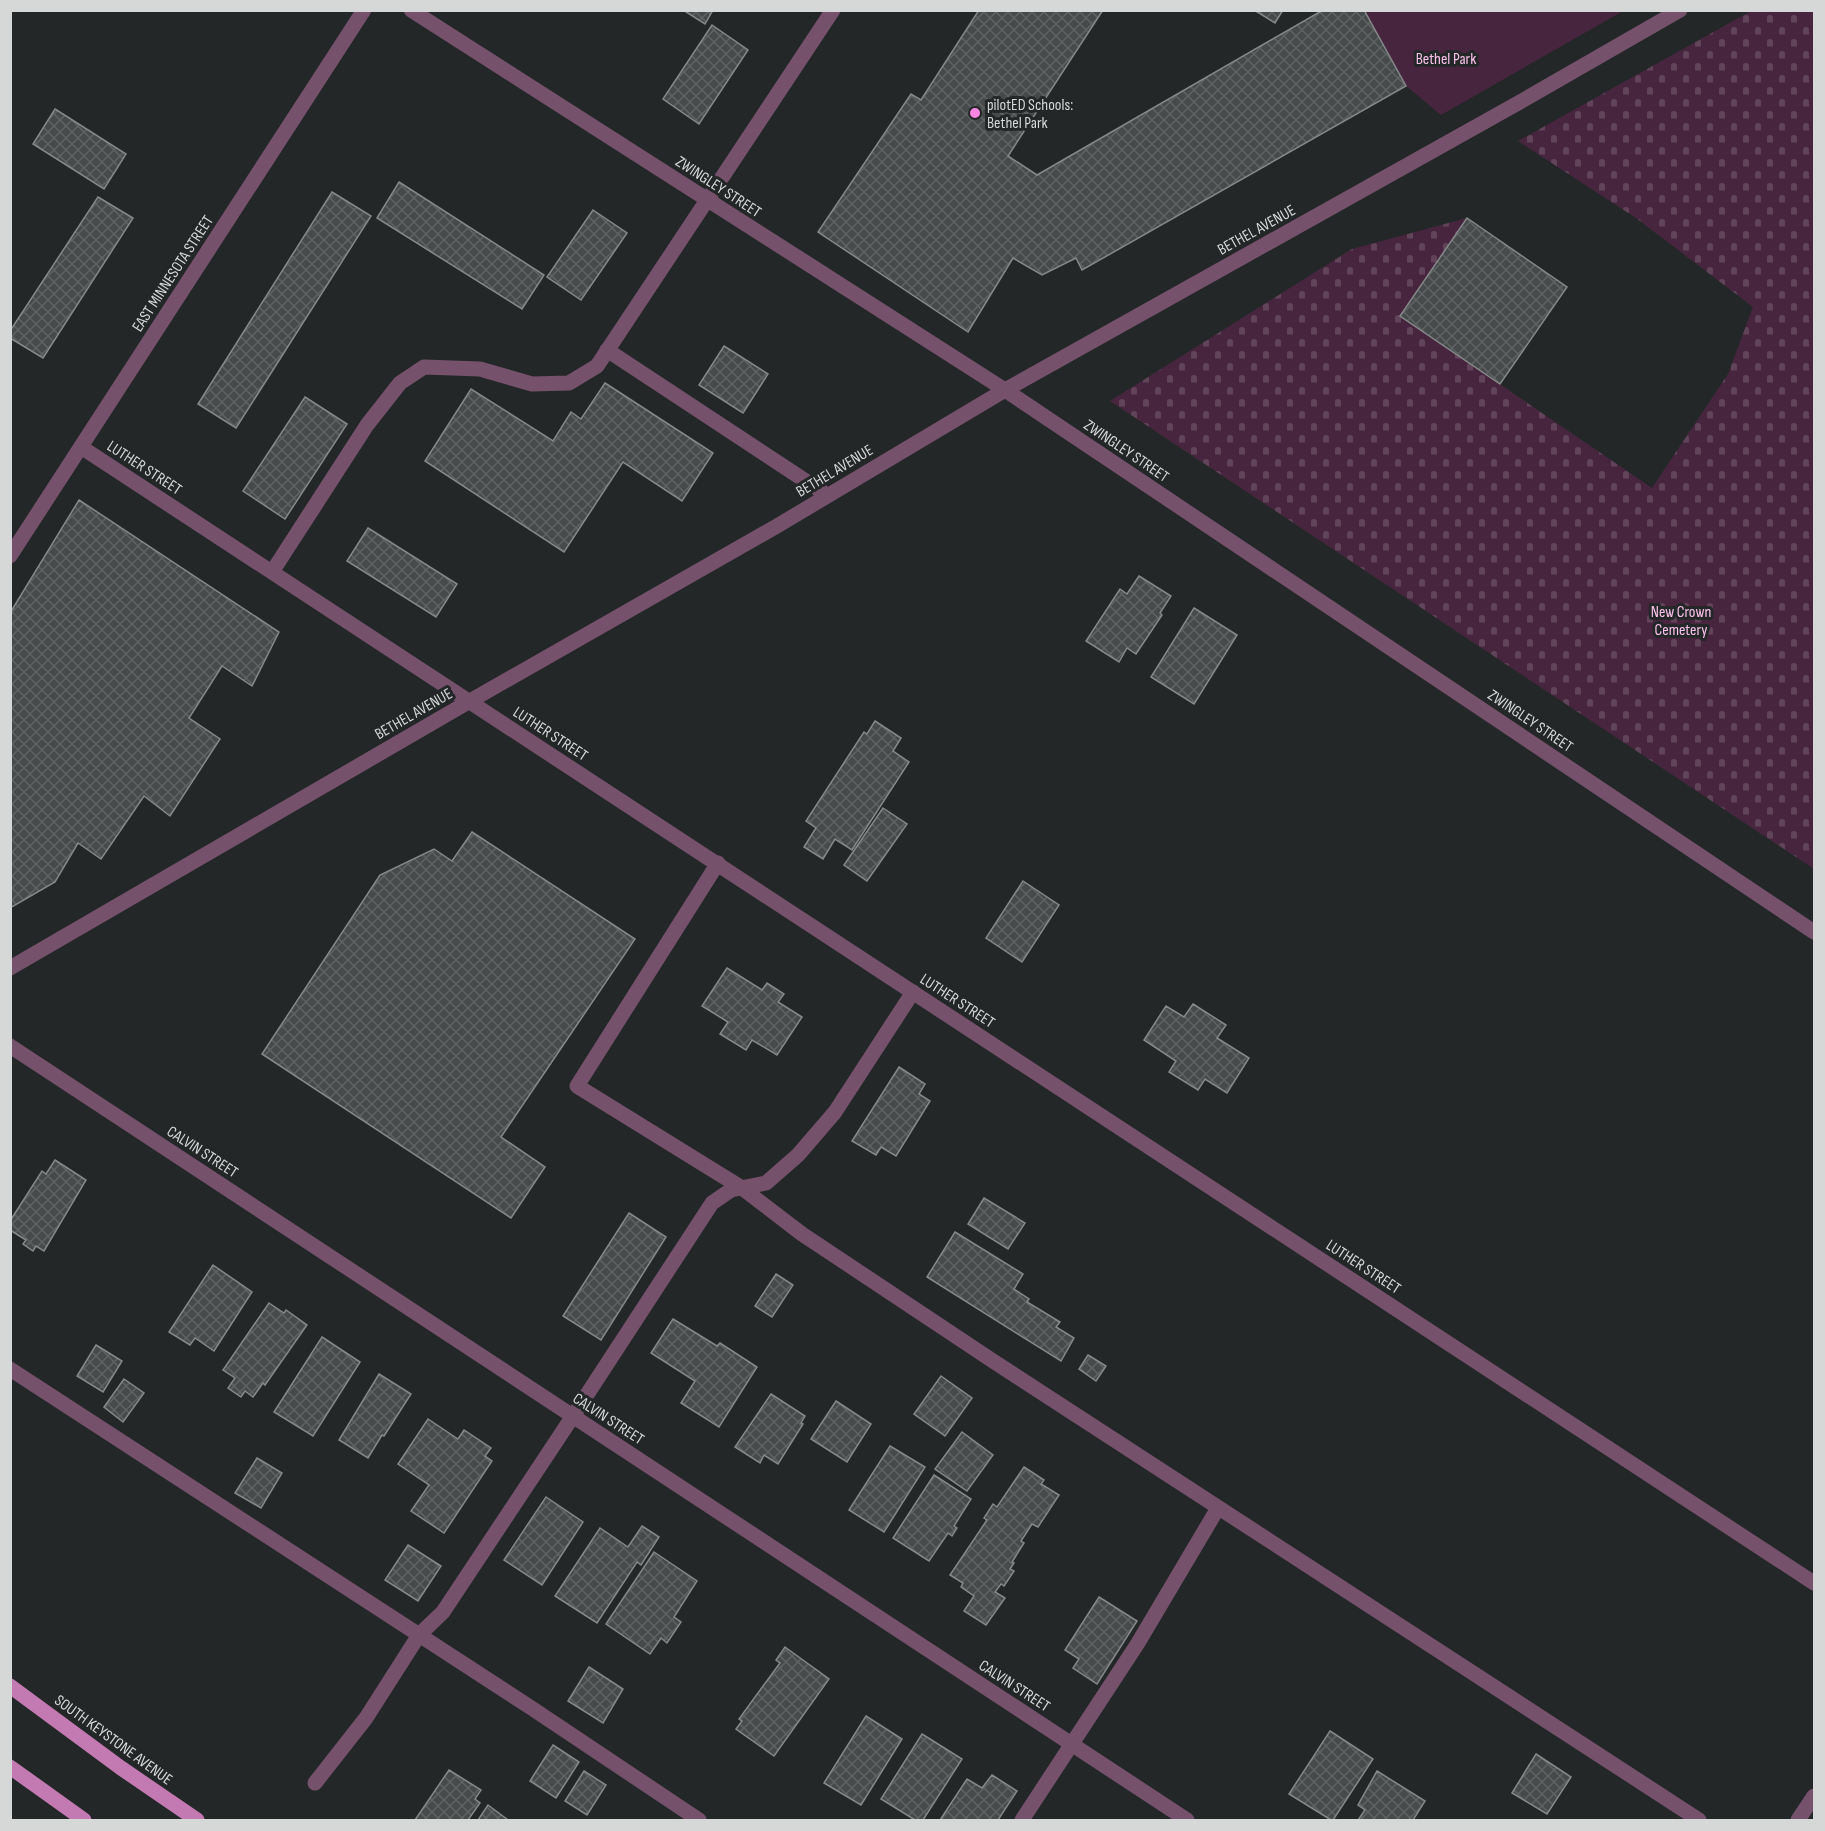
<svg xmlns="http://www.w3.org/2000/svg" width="1825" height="1831" viewBox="0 0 1825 1831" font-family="'Sofia Sans Condensed',sans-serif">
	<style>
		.cemetery { fill: url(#cemetery-stones) }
		.park { fill: #47253f }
		.building { fill: url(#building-cross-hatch); stroke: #858989; stroke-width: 1.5 }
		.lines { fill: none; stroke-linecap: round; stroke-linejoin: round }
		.minor { stroke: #75516c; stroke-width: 15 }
		.major { stroke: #c37ab2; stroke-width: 15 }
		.poi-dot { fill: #fc86e3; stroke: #242727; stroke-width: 2 }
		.labels { text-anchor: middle; stroke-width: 6; stroke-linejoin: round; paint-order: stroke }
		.park-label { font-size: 16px; fill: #fbc1ec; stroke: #242727 }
		.poi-label { font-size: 16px; fill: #d6d8d8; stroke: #242727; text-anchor: start }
		.street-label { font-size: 16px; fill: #d6d8d8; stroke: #242727 }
	</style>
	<defs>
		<pattern id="cemetery-stones" width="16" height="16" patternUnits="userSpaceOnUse" patternTransform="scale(1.5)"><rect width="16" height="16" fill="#47253f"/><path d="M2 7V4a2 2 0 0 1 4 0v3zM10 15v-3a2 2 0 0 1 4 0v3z" fill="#61445a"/></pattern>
		<pattern id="building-cross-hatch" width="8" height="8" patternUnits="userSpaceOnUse" patternTransform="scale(1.5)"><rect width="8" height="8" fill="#464a4a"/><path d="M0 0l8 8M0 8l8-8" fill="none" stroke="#606363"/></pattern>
	</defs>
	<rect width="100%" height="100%" fill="#242727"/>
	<!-- cemetery -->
	<polygon class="cemetery" points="1751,11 1814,11 1814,869 1110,401 1352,249 1467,218 1400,316 1652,488 1728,374 1753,307 1636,218 1518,141"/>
	<!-- park -->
	<polygon class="park" points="1364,11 1623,11 1441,115 1406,86"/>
	<!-- building -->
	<g class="building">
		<polygon points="683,10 713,10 705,24"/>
		<polygon points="979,10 1103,10 1008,156 1037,175 1323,10 1364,10 1406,86 1082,270 1076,258 1042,275 1013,258 968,332 818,232 911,94 921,100"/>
		<polygon points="1254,10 1283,10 1275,23"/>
		<polygon points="712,25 748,50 699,124 663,99"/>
		<polygon points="55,109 126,154 104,189 33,144"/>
		<polygon points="399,182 544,275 522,309 377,218"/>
		<polygon points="332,192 371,216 236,428 198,404"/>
		<polygon points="98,197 133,218 43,358 10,338 10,331"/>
		<polygon points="593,210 627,233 581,300 547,277"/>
		<polygon points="1467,218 1567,287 1500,384 1400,316"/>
		<polygon points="724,346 768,374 743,413 699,385"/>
		<polygon points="605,383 713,453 682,501 623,462 564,552 425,461 471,389 553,441 571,412 581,419"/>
		<polygon points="305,397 347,424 285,519 243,491"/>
		<polygon points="79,500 279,632 252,686 222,666 189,718 220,739 170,816 144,796 101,859 78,843 55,882 10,908 10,613"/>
		<polygon points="368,528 457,584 436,617 347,561"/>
		<polygon points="1139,576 1171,596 1160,613 1162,615 1136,654 1127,648 1119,662 1086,641 1120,589 1127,594"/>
		<polygon points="1194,608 1237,635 1194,704 1151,677"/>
		<polygon points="875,721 901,738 893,751 909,762 852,850 835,839 823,859 804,847 816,828 806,821 864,732 867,734"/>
		<polygon points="883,808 907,824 867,881 844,865"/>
		<polygon points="472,832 635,939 501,1137 545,1167 511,1218 262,1054 380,875 434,849 452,861"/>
		<polygon points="1023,881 1059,905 1022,962 986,938"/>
		<polygon points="727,968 762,990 767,983 784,994 778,1002 802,1017 777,1055 752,1040 746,1050 720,1034 728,1022 702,1006"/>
		<polygon points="1193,1004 1226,1025 1217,1038 1249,1058 1227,1093 1205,1079 1198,1090 1169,1072 1176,1061 1144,1040 1166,1006 1184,1017"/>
		<polygon points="899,1067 925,1084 919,1094 930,1101 896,1156 881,1147 876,1155 852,1141"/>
		<polygon points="55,1160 86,1180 44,1251 36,1246 33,1251 23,1244 26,1240 10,1230 10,1221 42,1171 46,1174"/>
		<polygon points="984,1198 1025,1223 1008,1249 968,1224"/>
		<polygon points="629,1213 666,1237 601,1340 563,1316"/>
		<polygon points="955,1232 1023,1274 1014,1289 1029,1299 1027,1302 1060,1322 1056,1327 1074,1338 1061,1361 927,1277"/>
		<polygon points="213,1265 252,1292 214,1351 195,1338 190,1345 169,1332"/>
		<polygon points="776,1274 793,1285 772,1317 755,1306"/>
		<polygon points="269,1303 284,1313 286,1310 307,1325 265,1385 263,1383 253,1397 245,1391 241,1397 228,1388 235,1378 223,1370"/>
		<polygon points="673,1319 717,1346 720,1343 757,1367 719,1427 681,1403 695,1381 651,1353"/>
		<polygon points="322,1337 360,1362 313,1436 274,1412"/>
		<polygon points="96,1345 122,1361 103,1392 77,1376"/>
		<polygon points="1088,1355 1106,1366 1096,1381 1079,1369"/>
		<polygon points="379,1374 411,1394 384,1436 382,1435 368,1458 339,1440"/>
		<polygon points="941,1376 972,1398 945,1436 914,1414"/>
		<polygon points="124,1379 144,1393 123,1422 104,1407"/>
		<polygon points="771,1394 805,1416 801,1423 803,1424 778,1464 764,1455 760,1463 735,1447"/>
		<polygon points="836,1401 871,1424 847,1462 811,1439"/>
		<polygon points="428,1419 458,1439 464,1430 491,1448 485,1456 492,1461 444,1533 411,1511 429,1485 398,1464"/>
		<polygon points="962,1432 993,1455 967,1491 935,1469"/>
		<polygon points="890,1446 925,1467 884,1532 849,1510"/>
		<polygon points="257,1458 282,1473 261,1508 235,1493"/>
		<polygon points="1024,1467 1044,1480 1041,1484 1059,1495 1038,1527 1032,1524 1021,1541 1024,1543 1012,1562 1014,1563 1010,1569 1014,1571 1004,1586 1001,1584 995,1592 1005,1598 986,1625 964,1611 974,1596 961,1587 963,1583 950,1575 987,1520 984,1518 993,1504 997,1507"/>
		<polygon points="934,1475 971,1499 954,1526 957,1528 952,1536 948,1533 929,1561 893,1538"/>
		<polygon points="546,1497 583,1522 542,1585 504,1560"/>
		<polygon points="642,1526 659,1537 641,1565 637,1562 597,1623 555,1596 600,1528 628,1547"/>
		<polygon points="408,1545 441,1566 418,1601 385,1580"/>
		<polygon points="654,1552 697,1581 674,1617 681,1622 667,1643 661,1638 650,1654 606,1624"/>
		<polygon points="1099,1597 1137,1621 1097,1684 1073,1668 1079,1659 1065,1650"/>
		<polygon points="785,1647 829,1679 774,1756 736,1729 742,1721 739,1719 780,1663 776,1660"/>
		<polygon points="589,1667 623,1689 603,1723 568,1701"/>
		<polygon points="866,1716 902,1739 861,1805 824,1783"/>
		<polygon points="1330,1731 1373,1759 1333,1820 1331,1820 1289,1794"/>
		<polygon points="922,1734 962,1759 923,1820 915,1820 881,1799"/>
		<polygon points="553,1745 579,1762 556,1798 530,1781"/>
		<polygon points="1536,1754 1571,1777 1547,1814 1512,1793"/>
		<polygon points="449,1770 481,1790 475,1799 480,1803 468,1820 415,1820"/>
		<polygon points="584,1771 606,1785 587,1815 565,1801"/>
		<polygon points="1377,1771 1425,1801 1413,1820 1358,1820 1365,1810 1358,1805"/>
		<polygon points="992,1775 1017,1791 998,1820 940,1820 967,1779 982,1788"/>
		<polygon points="488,1805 508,1820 478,1820"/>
	</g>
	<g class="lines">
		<!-- minor -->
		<g class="minor">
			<polyline points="411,10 1005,390 1814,932"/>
			<polyline points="607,350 827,495"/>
			<polyline points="81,447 1814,1583"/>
			<polyline points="10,556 364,10"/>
			<polyline points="272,572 367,425 400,383 424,367 480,369 532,384 569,383 597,366 833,10"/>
			<polyline points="718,863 577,1086 742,1188 802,1234 993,1361 1699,1820"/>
			<polyline points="10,968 470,701 777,526 1005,390 1520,102 1680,10"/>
			<polyline points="10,1046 1187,1820"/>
			<polyline points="10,1369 533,1709 699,1820"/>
			<polyline points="315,1783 366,1718 419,1635 443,1612 573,1416 712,1203 731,1190 766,1183 798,1155 835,1112 913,992"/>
			<polyline points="1022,1820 1138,1643 1218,1508"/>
			<polyline points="1798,1820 1814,1796"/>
		</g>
		<!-- major -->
		<g class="major">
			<polyline points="10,1686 121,1768 197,1820"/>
			<polyline points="10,1767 84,1820"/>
		</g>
	</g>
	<!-- markers -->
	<circle class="poi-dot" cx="975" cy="113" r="6"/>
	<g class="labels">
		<!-- park labels -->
		<g class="park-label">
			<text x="1446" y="64">Bethel Park</text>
			<text x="1681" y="617">New Crown<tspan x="1681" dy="18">Cemetery</tspan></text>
		</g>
		<!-- poi labels -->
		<g class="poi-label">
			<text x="987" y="110">pilotED Schools:<tspan x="987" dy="18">Bethel Park</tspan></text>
		</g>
		<!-- street labels -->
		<g class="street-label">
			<text transform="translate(719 186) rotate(33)" y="6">ZWINGLEY STREET</text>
			<text transform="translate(1256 229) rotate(-29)" y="6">BETHEL AVENUE</text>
			<text transform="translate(172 273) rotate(-57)" y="6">EAST MINNESOTA STREET</text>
			<text transform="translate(1127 450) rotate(34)" y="6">ZWINGLEY STREET</text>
			<text transform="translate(145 467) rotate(33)" y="6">LUTHER STREET</text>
			<text transform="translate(834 470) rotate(-31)" y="6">BETHEL AVENUE</text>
			<text transform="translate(413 713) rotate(-30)" y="6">BETHEL AVENUE</text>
			<text transform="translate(1531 720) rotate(34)" y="6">ZWINGLEY STREET</text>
			<text transform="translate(551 733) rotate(33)" y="6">LUTHER STREET</text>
			<text transform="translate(958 1000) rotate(33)" y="6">LUTHER STREET</text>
			<text transform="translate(203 1151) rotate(33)" y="6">CALVIN STREET</text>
			<text transform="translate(1364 1266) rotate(33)" y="6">LUTHER STREET</text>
			<text transform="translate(609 1418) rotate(33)" y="6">CALVIN STREET</text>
			<text transform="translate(1015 1685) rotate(33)" y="6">CALVIN STREET</text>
			<text transform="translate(114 1739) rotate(36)" y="6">SOUTH KEYSTONE AVENUE</text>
		</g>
	</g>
	<!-- border -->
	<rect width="1825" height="1831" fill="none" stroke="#d6d8d8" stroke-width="24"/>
</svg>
